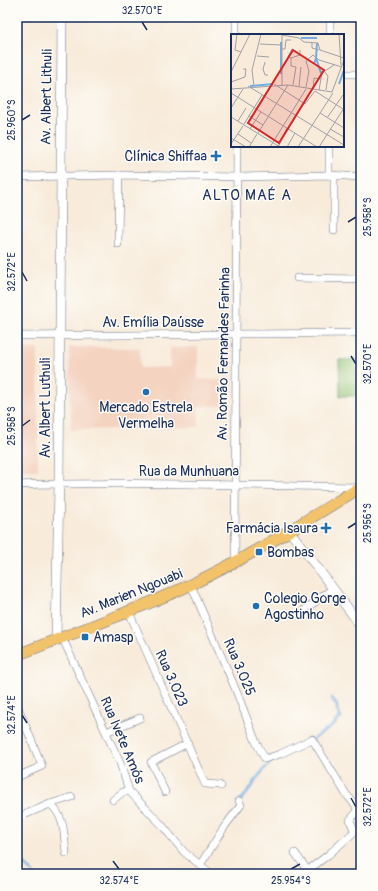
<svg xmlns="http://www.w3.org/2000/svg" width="378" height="891" viewBox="0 0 378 891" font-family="Pangolin,sans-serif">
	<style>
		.built { fill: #f4d3c0 }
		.pitch { fill: #93c372; stroke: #577968 }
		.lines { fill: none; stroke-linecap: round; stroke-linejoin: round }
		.stream { stroke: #73ade3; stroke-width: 2.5 }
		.minor-casing { stroke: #687189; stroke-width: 8 }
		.tertiary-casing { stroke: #687189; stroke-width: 10 }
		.primary-casing { stroke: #687189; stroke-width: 12 }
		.minor { stroke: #fff; stroke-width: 7 }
		.tertiary { stroke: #fff; stroke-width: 9 }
		.primary { stroke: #f2c36a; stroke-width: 11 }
		.ticks { fill: none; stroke: #1b2f5e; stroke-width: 1.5 }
		.poi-dot { fill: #1f6fb2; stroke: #fdfcf7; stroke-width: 1.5 }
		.labels { text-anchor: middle; stroke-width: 3; stroke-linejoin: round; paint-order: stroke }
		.street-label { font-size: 14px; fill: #1b2f5e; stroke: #fdfcf7 }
		.poi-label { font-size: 14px; fill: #1b2f5e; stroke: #fdfcf7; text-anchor: start }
		.neighbourhood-label { font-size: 15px; letter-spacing: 1px; fill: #1b2f5e; stroke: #fdfcf7 }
		.inset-river { fill: none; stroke: #73ade3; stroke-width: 2 }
		.inset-road { fill: none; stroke: #a0a0a8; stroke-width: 1 }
		.view { fill: #d62828; fill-opacity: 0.15; stroke: #d62828; stroke-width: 2 }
		.inset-edge { fill: none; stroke: #1b2f5e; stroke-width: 2 }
		.neatline { fill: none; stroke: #1b2f5e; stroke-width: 1.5 }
		.ticks-label { font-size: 10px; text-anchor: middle; fill: #1b2f5e }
	</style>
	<rect width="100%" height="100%" fill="#fdfcf7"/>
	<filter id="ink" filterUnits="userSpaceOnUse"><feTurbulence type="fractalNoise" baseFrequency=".025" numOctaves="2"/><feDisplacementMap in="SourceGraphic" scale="8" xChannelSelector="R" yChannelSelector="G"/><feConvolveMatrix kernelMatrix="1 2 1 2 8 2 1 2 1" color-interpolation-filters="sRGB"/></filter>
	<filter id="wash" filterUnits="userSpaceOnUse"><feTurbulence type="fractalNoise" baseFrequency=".012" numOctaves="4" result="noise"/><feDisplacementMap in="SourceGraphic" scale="16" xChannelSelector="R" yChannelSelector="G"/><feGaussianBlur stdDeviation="0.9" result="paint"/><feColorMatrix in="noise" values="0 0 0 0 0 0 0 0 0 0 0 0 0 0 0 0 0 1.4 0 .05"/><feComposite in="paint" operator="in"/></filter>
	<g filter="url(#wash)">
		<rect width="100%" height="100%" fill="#f8ebda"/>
		<!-- built -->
		<g class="built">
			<polygon points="69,347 140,348 140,368 170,367 170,348 198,347 198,379 222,380 223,405 198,407 199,427 71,430"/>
			<rect x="17" y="349" width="21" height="121"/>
		</g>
		<!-- pitch -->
		<polygon class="pitch" points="356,359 357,396 340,396 339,360"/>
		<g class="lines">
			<!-- stream -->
			<g class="stream">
				<polyline points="312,740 335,724 336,721 341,718 337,710 337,706 332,698"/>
				<path d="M240,801l8,-9v-1l6,-7 -1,-1c8,-9 13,-18 23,-25"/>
				<polyline points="17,856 34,874"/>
				<polyline points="106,874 117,872"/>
			</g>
		</g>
	</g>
	<g filter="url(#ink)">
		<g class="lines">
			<!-- minor casing -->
			<g class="minor-casing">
				<g id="minor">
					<polyline points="236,17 236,35"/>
					<polyline points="330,35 330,17"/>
					<polyline points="343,74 361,74"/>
					<polyline points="329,175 329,146"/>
					<polyline points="17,177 119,175 237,177 329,175 361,177"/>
					<polyline points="334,230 334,176"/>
					<polyline points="118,244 119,175"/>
					<polyline points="297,278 361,279"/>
					<polyline points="17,336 361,333"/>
					<path d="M17,485c115,-4 229,1 344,2"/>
					<polyline points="235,563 237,146"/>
					<polyline points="191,585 235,688 256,742 265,759 280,754 312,739 346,794 357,807 356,813 350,820 354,830 353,833 328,855 303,874"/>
					<polyline points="303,611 332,589"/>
					<polyline points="129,612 205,784 220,785 221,786"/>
					<polyline points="355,617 361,612"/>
					<polyline points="62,637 120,763 129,791 161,824 184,852 209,872 208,874"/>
					<polyline points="17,705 42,766 17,777"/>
					<polyline points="106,732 140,718"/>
					<polyline points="165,792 151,762 188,743"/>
					<polyline points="113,800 123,792 129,791"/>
					<polyline points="50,804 72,797"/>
					<path d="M17,818l33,-14c15,12 14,31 16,49"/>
					<polyline points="295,853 308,871"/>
					<polyline points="200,865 225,826 241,805 239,801"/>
				</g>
			</g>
			<!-- tertiary casing -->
			<g class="tertiary-casing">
				<g id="tertiary">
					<polyline points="289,530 361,626"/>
					<polyline points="56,640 59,484 62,17"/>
				</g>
			</g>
			<!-- primary casing -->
			<g class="primary-casing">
				<path id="primary" d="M17,655c59,-23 118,-44 175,-71 59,-28 113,-63 169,-97"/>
			</g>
			<!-- minor -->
			<use href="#minor" class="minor"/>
			<!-- tertiary -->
			<use href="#tertiary" class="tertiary"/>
			<!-- primary -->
			<use href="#primary" class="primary"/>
		</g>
	</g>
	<!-- ticks -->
	<path class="ticks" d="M142,22l5,8M22,120l8,-5M348,222l8,-5M22,272l5,9M351,356l5,8M22,426l8,-6M348,528l8,-5M22,715l5,8M351,798l5,9M113,861l6,8M291,869l9,-5"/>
	<!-- markers -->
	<g class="poi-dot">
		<path d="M214 150h4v4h4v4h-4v4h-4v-4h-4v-4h4z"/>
		<circle cx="146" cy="392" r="4"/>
		<path d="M324 522h4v4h4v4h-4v4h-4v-4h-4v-4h4z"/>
		<rect x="255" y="548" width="8" height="8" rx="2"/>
		<circle cx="256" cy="606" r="4"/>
		<rect x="81" y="633" width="8" height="8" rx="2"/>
	</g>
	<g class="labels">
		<!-- street labels -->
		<g class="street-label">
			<text transform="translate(46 97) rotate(-89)" y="5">Av. Albert Lithuli</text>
			<text x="153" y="327">Av. Emília Daússe</text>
			<text transform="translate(223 354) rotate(-89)" y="5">Av. Romão Fernandes Farinha</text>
			<text transform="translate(45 408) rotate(-90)" y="5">Av. Albert Luthuli</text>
			<text x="189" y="476">Rua da Munhuana</text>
			<text transform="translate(131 593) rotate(-22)" y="5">Av. Marien Ngouabi</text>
			<text transform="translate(240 667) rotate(67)" y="5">Rua 3.025</text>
			<text transform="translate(172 678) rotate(66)" y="5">Rua 3.023</text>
			<text transform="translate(123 740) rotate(67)" y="5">Rua Ivete Amós</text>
		</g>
		<!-- poi labels -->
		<g class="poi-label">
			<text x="207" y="161" text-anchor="end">Clínica Shiffaa</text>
			<text x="146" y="412" text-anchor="middle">Mercado Estrela<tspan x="146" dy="16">Vermelha</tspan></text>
			<text x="318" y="533" text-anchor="end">Farmácia Isaura</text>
			<text x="267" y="557">Bombas</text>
			<text x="264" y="603">Colegio Gorge<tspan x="264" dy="16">Agostinho</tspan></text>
			<text x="93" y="642">Amasp</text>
		</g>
		<!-- neighbourhood labels -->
		<g class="neighbourhood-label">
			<text x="247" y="200">ALTO MAÉ A</text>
		</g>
	</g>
	<!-- overview -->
	<g transform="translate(231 34)">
		<rect width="113" height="113" fill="#f8ebda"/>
		<path class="inset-river" d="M70,4h16M85,24l1,-15M83,30l2,-6 5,15M50,40v-32M108,50l5,-14M19,52l23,-2"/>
		<path class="inset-road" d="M6,0l-2,16 6,2M108,0l2,31M51,1l17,3 5,4 14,1 2,7 24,8M81,9v5l7,2M29,10l21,1M50,15h4l1,-9h5M61,15l-4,8 3,1 9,-3v-5M26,22l12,1M60,24v8l5,1 -3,18M34,28l-2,7 2,6h3M93,37l4,5 -2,14M0,38l19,-38M0,48l14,-5 1,-8h-3M43,50l31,20 10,-13M51,51v-51M17,52l96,59M23,52l-2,-16 9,-36M68,52l2,-19M75,53l3,-16 -3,-10 7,-6 6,5 23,7M0,55l57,-4 44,7M82,55l1,-11 7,1M88,56l3,-17 12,-8M84,57l28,18M101,58l12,-32M0,59l86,54M0,74l12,-19M89,79l24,15M18,82l14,9M0,83l49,30M96,84l16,-23M7,87l8,-13M13,90l18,-29M19,95l11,-17M99,95l14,8M27,99l30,-48M7,100l13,9M0,104l15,9M0,110l12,-18M18,113l8,-13M39,113l36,-58M47,113l9,-19M56,113l8,-14M67,113l35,-54M88,113l25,-39"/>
		<path class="view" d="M62,16l31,20 -45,73 -31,-20z"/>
		<rect width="113" height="113" class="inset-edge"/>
	</g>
	<!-- margin -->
	<rect width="378" height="891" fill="none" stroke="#fdfcf7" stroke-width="44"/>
	<rect x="22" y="22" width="334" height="847" class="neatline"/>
	<g class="ticks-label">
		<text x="142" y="14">32.570°E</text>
		<text transform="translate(11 120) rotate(-90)" y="4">25.960°S</text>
		<text transform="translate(367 217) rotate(-90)" y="4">25.958°S</text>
		<text transform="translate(11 272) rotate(-90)" y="4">32.572°E</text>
		<text transform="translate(367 364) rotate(-90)" y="4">32.570°E</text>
		<text transform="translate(11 426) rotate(-90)" y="4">25.958°S</text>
		<text transform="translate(367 523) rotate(-90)" y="4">25.956°S</text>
		<text transform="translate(11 715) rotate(-90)" y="4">32.574°E</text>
		<text transform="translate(367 807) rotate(-90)" y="4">32.572°E</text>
		<text x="119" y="884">32.574°E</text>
		<text x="291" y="884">25.954°S</text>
	</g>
</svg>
